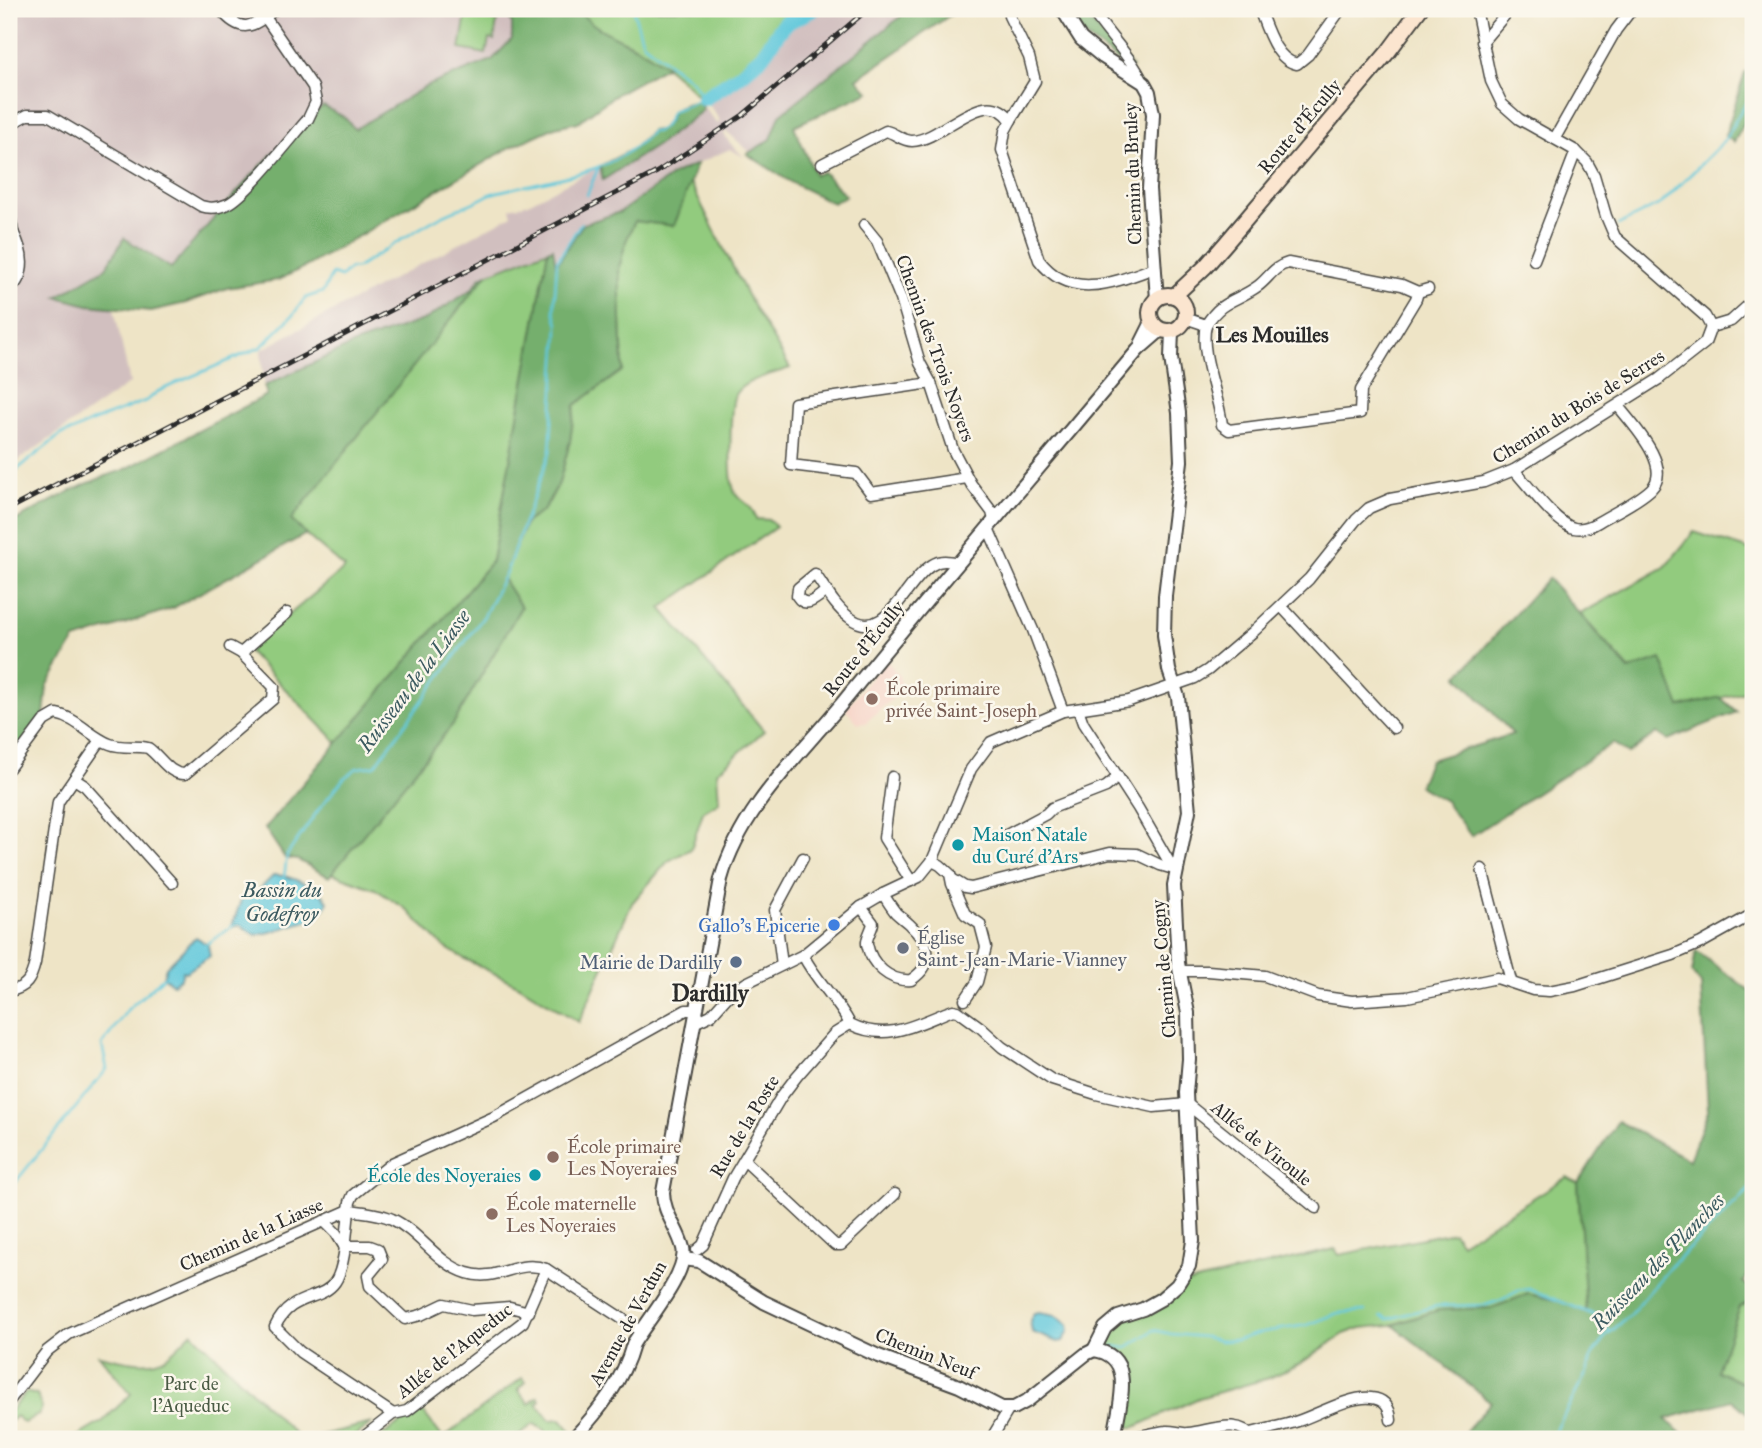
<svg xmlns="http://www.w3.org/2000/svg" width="1762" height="1448" viewBox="0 0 1762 1448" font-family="'IM FELL Great Primer',serif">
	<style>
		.built { fill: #f6d1c5 }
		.industrial { fill: #d1bfbf }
		.green { fill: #92cb7e; stroke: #5e7b54; stroke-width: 2 }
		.forest { fill: #75af6d; stroke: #506d4c; stroke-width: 2 }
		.water { fill: #60c8db; stroke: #467a83; stroke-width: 2 }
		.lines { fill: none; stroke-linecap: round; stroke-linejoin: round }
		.stream { stroke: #60c8db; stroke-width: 2.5 }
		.river { stroke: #60c8db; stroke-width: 16 }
		.minor-casing { stroke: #484742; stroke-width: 13 }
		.tertiary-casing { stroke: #484742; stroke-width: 16 }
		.secondary-casing { stroke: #484742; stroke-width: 18 }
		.minor { stroke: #fff; stroke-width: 10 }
		.tertiary { stroke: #fff; stroke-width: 12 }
		.secondary { stroke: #fbe5cf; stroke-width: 14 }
		.rail-casing { stroke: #2b2b2b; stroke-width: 5 }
		.rail { stroke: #fbf7ec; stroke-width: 2.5; stroke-dasharray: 8; stroke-linecap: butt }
		.education-dot { fill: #8d6e63; stroke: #fbf7ec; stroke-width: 2.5 }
		.culture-dot { fill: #0f9aa8; stroke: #fbf7ec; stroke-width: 2.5 }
		.shop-dot { fill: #3f7fe0; stroke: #fbf7ec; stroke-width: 2.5 }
		.worship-dot { fill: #6b7280; stroke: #fbf7ec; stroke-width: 2.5 }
		.service-dot { fill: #5c6f8a; stroke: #fbf7ec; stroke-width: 2.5 }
		.labels { text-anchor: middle; stroke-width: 5; stroke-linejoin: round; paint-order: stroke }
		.street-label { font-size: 19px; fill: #2b2b2b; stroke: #fbf7ec }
		.education-label { font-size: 19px; fill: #785e54; stroke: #fbf7ec; text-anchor: start }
		.culture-label { font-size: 19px; fill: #0d838f; stroke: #fbf7ec; text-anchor: start }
		.shop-label { font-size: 19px; fill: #366cbe; stroke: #fbf7ec; text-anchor: end }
		.worship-label { font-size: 19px; fill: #5b616d; stroke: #fbf7ec; text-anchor: start }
		.service-label { font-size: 19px; fill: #4e5e75; stroke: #fbf7ec; text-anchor: end }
		.park-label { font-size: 19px; fill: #4a5b44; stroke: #fbf7ec }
		.neighbourhood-label { font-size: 21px; font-weight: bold; fill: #2b2b2b; stroke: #fbf7ec }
		.water-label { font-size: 21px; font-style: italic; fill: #3b5a60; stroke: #fbf7ec }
		.quarter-label { font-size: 23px; font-weight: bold; fill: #2b2b2b; stroke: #fbf7ec }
	</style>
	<rect width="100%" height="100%" fill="#fbf7ec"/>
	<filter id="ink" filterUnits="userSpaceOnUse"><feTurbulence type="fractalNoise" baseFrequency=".0143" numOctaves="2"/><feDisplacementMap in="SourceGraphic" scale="14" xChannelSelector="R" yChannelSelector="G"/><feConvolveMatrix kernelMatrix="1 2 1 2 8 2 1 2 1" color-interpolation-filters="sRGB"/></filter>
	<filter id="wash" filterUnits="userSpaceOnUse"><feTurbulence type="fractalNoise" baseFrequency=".00686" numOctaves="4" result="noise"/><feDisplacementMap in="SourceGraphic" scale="28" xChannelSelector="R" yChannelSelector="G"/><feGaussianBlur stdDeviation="1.57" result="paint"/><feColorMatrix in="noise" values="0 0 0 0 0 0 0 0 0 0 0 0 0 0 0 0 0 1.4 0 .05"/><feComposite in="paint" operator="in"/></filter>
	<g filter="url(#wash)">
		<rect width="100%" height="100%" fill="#eee4c6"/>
		<!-- built -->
		<polygon class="built" points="886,660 899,675 902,690 864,724 862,722 859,724 845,709"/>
		<!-- industrial -->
		<g class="industrial">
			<polygon points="9,9 505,9 512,24 512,39 492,60 427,86 355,129 344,117 323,107 308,119 226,205 171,269 124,238 106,268 58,296 87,305 114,308 130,383 9,467"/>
			<polygon points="816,9 910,9 780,114 771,139 750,152 726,131 724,134 729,142 744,157 730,149 676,173 620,212 583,224 556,265 552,248 481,277 472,290 426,319 354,344 264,386 261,350 512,215 510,208 526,204 600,166 604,179 659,144 703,111 700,102 717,124 720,121 705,99 743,76 770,55 793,21"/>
		</g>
		<!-- green -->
		<g class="green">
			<polygon points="467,9 494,9 492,20 497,21 494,40 489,39 486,54 460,49"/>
			<path d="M577,9h236l-28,14 -23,33 -23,20 -38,24c-13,-16 -45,-43 -64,-53 -22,-11 -44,-18 -60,-38z"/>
			<path d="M690,182l58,115 42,71c-16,6 -44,11 -54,25 -7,9 -7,86 -2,97 6,14 16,9 22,29l14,1 6,7 -115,81 103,123 -47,41 2,30 -16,10 -12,37 -23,12 -36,42 -53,119 -61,-37 -53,-26 -22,-13 -37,-37 -31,-20 -44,-16 122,-149 68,-117 -18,-28 23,-57 23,-20 10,-19 11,-42 5,-36 48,-35 -4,-102 7,-28 9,-19 39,5z"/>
			<polygon points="548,250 492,561 338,743 247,650 345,568 290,521 487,274"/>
			<polygon points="1694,532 1753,551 1753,690 1680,708 1661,660 1630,670 1580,614 1665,567"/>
			<path d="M1567,1177l11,6 8,129 -26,-11 -32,-7 -36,14 -53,2 -48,15 -30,3 -17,6 -46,31 -29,13 -70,20 -66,30 -9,-4c8,-33 13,-55 -17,-78l2,-10 12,-16 58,-35 156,-36 4,6 114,-23 8,11z"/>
			<polygon points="1753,1300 1753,1388 1716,1371 1740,1307"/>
			<path d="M192,1332l108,107h-227l30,-18 28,-27 -32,-39c20,4 50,14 68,1 9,-7 17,-16 25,-24z"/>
			<polygon points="522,1378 526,1382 518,1389 529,1404 538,1397 540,1400 537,1403 550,1420 561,1419 571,1431 560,1439 549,1439 545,1430 534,1424 513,1439 377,1439 421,1409 443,1438"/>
			<polygon points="26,1392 37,1395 42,1407 40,1413 24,1423 16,1416 9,1422 9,1412"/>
			<polygon points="372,1423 351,1439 305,1439"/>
		</g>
		<!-- forest -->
		<g class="forest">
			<path d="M505,9h72c16,20 38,27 61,39 9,5 19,12 29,18l-49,27 -40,29 -23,5 -44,20 -204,119 -29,14 -51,8 -41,15 -35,8 -63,-6 -31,-8 49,-29 18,-30 47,30c48,-55 96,-114 152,-162l21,11 11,12 72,-43 65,-26 20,-21v-15z"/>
			<polygon points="910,9 959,9 857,79 869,92 794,126 815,175 823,172 846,196 833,203 792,183 747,154 771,139 780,115"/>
			<polygon points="1068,9 1083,9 1091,22 1132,67 1129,69 1083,35"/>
			<polygon points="1753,68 1753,116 1746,120 1734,142 1725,136 1745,73"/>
			<polygon points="699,101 703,110 659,144 603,180 600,166 633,149 651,131 659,130 669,121 672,111 685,104"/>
			<polygon points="697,164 674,226 635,221 626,241 619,268 623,370 575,405 570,441 559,483 543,511 526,522 503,579 521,607 453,724 329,877 298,860 285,858 265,828 492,561 548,250 553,248 556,265 583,224 620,212 676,173"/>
			<path d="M487,274l-196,246 15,14 -133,74 -98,32 -28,46 -3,30 -35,48v-240c37,-20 74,-42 115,-54l143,-75 -3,-9 90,-42 72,-25 45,-29 10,-13z"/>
			<polygon points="1548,578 1629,670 1661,659 1680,707 1720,697 1737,712 1668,740 1657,733 1628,754 1613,743 1471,836 1445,801 1419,786 1430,760 1513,734 1458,676"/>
			<polygon points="1696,951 1753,993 1753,1266 1743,1282 1753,1290 1753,1300 1740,1307 1717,1371 1753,1388 1753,1418 1732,1400 1665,1419 1689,1439 1459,1439 1491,1402 1393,1325 1439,1310 1492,1308 1528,1294 1560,1301 1586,1312 1578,1183 1618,1121 1689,1160 1708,1111 1701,984 1692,973"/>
		</g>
		<!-- water -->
		<g class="water">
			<path d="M274,875c14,0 48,13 54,27 -8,20 -27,19 -44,26 -10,3 -18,6 -29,7l-15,-10 -8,2 10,-30 16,-6z"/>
			<polygon points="196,937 208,945 210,956 186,972 183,971 181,978 173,984 163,977 166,967"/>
			<polygon points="1039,1313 1056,1316 1068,1325 1069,1331 1063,1341 1057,1342 1032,1332 1030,1320 1034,1314"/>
		</g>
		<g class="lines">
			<!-- stream -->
			<g class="stream">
				<polyline points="587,195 598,168"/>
				<polyline points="1618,225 1662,203 1724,141 1742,109 1753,96"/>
				<path d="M9,476l53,-42 11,-3 16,-8 59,-23 9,-8 24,-11 80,-34 32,-32 12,-17 18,-6 9,-18 9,3 8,-8 8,-1c26,-17 52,-34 79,-49 18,-10 36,-14 54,-25 53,-15 119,-17 158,-59 6,-7 1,-1 9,-4 10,-4 11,-13 15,-20l32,-13 -11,-16 -50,-39 -9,-30 1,-4"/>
				<polyline points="284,878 287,855 319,809 344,778 357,768 375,766 484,616 507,570 550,452 557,346 558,324 554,310 557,261 581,223"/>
				<polyline points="205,945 234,925"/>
				<polyline points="9,1190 107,1069 102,1045 128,1009 164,977"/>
				<polyline points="1381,1316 1388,1319 1437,1306 1486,1305 1501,1300 1518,1291 1529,1289 1597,1316 1610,1332"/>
				<polyline points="1114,1346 1126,1348 1154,1330 1171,1334 1205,1337 1220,1341 1237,1340 1263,1332 1307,1325 1338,1313 1365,1311"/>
				<polyline points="1553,1439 1554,1434 1588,1370 1591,1357 1607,1335 1629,1316 1671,1266 1753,1186"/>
			</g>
			<!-- river -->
			<polyline class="river" points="704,98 739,76 762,56 785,23 813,9"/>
		</g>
	</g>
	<g filter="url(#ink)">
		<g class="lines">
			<!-- minor casing -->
			<g class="minor-casing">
				<g id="minor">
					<path d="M220,9c21,25 31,20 55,0"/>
					<path d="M1091,9c16,25 39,46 52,73"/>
					<path d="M1259,9c7,17 16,51 38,55l11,-9 33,-46"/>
					<polyline points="1476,9 1491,81 1502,104 1519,119 1576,151 1587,162 1594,175 1606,216 1615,237 1705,316 1711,327"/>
					<polyline points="1009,16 1029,57 1035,81 1011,120"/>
					<polyline points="1482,42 1510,9"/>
					<path d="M9,125l18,-10h21l153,91c9,3 18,2 27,-2 19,-9 63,-66 80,-85l8,-17 -3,-15 -48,-70"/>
					<polyline points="1555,138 1616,30 1632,9"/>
					<path d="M822,164l64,-33c9,2 16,10 26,10 32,-1 72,-58 99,-21l-6,11 -3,19 37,110c31,41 74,23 115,8"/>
					<path d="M9,212c4,18 9,35 0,51"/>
					<polyline points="864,225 877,241 901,299 920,363 931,383 953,450 971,484 992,512 994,520"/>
					<polyline points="1534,260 1576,151"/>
					<path d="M9,290c19,-15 14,-39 4,-58"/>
					<polyline points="1418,292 1428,289"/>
					<path d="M1185,318l21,7c16,-26 30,-23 52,-39 11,-8 15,-19 30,-23l114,22 16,7 -2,7 -55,91 -1,23 -131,17 -7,-5c-3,-30 -23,-73 -16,-100"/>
					<polyline points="1711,327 1731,321 1753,301"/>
					<polyline points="931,383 795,403 791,465 856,473 871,493 967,478"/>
					<path d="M1514,470c13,14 42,54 60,58 10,2 18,-2 26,-7 17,-10 37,-19 51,-32 23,-22 -19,-65 -33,-83"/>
					<polyline points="988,528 1033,630 1063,711"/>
					<path d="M827,590c-10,8 -21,20 -30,6l1,-8 17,-14c10,14 20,33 34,43 36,29 58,-38 83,-52 9,-6 17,-4 27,-2"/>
					<polyline points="1281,606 1394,728"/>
					<polyline points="241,653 287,613"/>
					<polyline points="1078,709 1083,723 1138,808 1172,867"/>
					<path d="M9,768l35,-47 12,-7c21,4 35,23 54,30 13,5 25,1 38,4 12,8 21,27 37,26l88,-75 1,-12 -33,-34 -11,-6"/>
					<polyline points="892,777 884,838 911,881"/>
					<polyline points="74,779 85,786 172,883"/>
					<polyline points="1003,837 1046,814 1052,808 1106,787 1118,777"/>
					<polyline points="932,861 940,865 950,874 952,884 965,914 980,924 986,947 977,982 965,1000"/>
					<polyline points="1482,869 1511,981"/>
					<polyline points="952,879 965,887 971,888 1110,853 1137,854 1160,865 1177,870"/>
					<path d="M861,907l12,16c-1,7 -7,14 -6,21 4,21 23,38 44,36 27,-18 17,-38 -2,-56 -4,-4 -9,-7 -13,-11 -5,-6 -9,-13 -13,-19"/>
					<path d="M803,955c13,26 34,44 47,69 38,19 66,0 103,-14l5,1 22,16 22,20 50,33 44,14 58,13 33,-3 129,104"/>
					<polyline points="782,965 775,910 803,858"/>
					<polyline points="1180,971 1208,971 1265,976 1318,996 1352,1001 1407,997 1497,978 1533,990 1549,991 1575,986 1673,955 1701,943 1753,914"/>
					<path d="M9,991c18,-3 22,-12 26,-28l23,-161 43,-62"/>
					<polyline points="694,1023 711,1015 729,995 746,983 803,955 861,907 883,894 919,877 932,861 971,769 991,742 1063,711 1129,701 1195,678 1208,670 1254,631 1309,579 1356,520 1369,508 1390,499 1484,482 1514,470 1659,379 1705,343 1711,327"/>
					<polyline points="744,1160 835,1245 841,1245 895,1194"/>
					<polyline points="324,1221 336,1233 344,1246"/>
					<polyline points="344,1246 370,1246 378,1249 382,1259 368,1276 370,1286 405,1319 421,1315 444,1304 472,1310 510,1307 529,1312"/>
					<polyline points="697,1250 703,1245 733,1178 781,1097 797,1076 834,1034 850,1024"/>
					<path d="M9,1401l38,-50 22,-17 280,-124c13,2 31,3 43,9 28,13 45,45 75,54 30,10 51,-15 79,-4l95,62"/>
					<path d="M393,1414l-93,-62 -25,-25c16,-35 46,-25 60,-45 11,-16 12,-59 15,-80l3,-7 39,-32 102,-46 192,-107h11"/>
					<path d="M1251,1433c15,-4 32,-7 47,-12 21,-7 51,-25 73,-23 14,1 19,10 20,22"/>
					<polyline points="361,1439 393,1414 407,1411 523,1322 546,1269"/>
					<polyline points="991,1439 1009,1409"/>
					<path d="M1117,1439c17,0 32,-6 49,-8 7,-1 14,3 22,2 23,-2 49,-17 67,6"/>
				</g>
			</g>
			<!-- tertiary casing -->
			<g class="tertiary-casing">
				<g id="tertiary">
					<polyline points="1062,9 1081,39 1103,57 1144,83 1149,92 1153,114 1149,189 1157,299"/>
					<polyline points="1141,344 1152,322"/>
					<polyline points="683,1259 699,1261 764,1302 876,1355 959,1386 1002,1408 1014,1408 1027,1401 1086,1354 1094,1350"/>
					<polyline points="1094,1350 1105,1328 1118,1317 1143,1309 1161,1299 1177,1285 1189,1266 1193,1241 1186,1093 1189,1059 1188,1013 1178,963 1174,885 1189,811 1178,697 1169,670 1164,635 1165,596 1181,461 1179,413 1171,358 1172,331"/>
					<path d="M1094,1350c45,6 23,60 20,89"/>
					<path d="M573,1439c26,-28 50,-58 60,-95 13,-22 56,-72 50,-96 -5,-20 -20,-35 -20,-56l58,-313c20,-71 78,-123 123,-178 96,-118 196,-234 294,-351l23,-20"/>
				</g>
			</g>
			<!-- secondary casing -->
			<g class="secondary-casing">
				<g id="secondary">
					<circle cx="1168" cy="313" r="18"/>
					<polyline points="1174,296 1205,267 1226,243 1388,52 1420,9"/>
				</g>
			</g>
			<!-- minor -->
			<use href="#minor" class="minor"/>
			<!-- tertiary -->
			<use href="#tertiary" class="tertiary"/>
			<!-- secondary -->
			<use href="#secondary" class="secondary"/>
			<!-- rail casing -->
			<g class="rail-casing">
				<polyline id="rail" points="9,509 657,172 743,115 868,9"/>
			</g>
			<!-- rail -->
			<use href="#rail" class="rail"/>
		</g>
	</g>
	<!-- markers -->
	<g class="education-dot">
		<circle cx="872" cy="699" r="7"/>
		<circle cx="553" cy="1157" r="7"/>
		<circle cx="492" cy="1214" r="7"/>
	</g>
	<g class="culture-dot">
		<circle cx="958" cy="845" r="7"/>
		<circle cx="535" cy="1175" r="7"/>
	</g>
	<circle class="shop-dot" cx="834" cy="925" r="7"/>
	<circle class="worship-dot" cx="903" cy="948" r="7"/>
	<circle class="service-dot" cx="736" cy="962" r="7"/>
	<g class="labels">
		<!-- street labels -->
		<g class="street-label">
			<text transform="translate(1299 126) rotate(-50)" y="7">Route d'Écully</text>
			<text transform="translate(1132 174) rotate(-92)" y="7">Chemin du Bruley</text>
			<text transform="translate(936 348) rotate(70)" y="7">Chemin des Trois Noyers</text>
			<text transform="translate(1578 406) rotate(-32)" y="7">Chemin du Bois de Serres</text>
			<text transform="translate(863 648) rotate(-51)" y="7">Route d'Écully</text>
			<text transform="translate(1163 969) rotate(-95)" y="7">Chemin de Cogny</text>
			<text transform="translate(744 1126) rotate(-59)" y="7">Rue de la Poste</text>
			<text transform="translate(1262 1143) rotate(39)" y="7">Allée de Viroule</text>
			<text transform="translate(251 1234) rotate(-24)" y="7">Chemin de la Liasse</text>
			<text transform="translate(627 1323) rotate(-61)" y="7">Avenue de Verdun</text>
			<text transform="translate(454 1350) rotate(-38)" y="7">Allée de l'Aqueduc</text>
			<text transform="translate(926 1353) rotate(22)" y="7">Chemin Neuf</text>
		</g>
		<!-- education labels -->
		<g class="education-label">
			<text x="886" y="695">École primaire<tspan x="886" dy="22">privée Saint-Joseph</tspan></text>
			<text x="567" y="1153">École primaire<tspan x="567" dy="22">Les Noyeraies</tspan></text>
			<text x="506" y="1210">École maternelle<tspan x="506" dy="22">Les Noyeraies</tspan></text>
		</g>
		<!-- culture labels -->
		<g class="culture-label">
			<text x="972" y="841">Maison Natale<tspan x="972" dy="22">du Curé d'Ars</tspan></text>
			<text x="521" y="1182" text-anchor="end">École des Noyeraies</text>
		</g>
		<!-- shop labels -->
		<g class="shop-label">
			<text x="820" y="932">Gallo's Epicerie</text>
		</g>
		<!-- worship labels -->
		<g class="worship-label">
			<text x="917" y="944">Église<tspan x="917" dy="22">Saint-Jean-Marie-Vianney</tspan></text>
		</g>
		<!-- service labels -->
		<g class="service-label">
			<text x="722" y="969">Mairie de Dardilly</text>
		</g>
		<!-- park labels -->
		<g class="park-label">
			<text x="191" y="1390">Parc de<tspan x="191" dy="22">l'Aqueduc</tspan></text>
		</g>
		<!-- neighbourhood labels -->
		<g class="neighbourhood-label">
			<text x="1272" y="342">Les Mouilles</text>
		</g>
		<!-- water labels -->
		<g class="water-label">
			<text transform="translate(414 681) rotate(-53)" y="7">Ruisseau de la Liasse</text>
			<text x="282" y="897">Bassin du<tspan x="282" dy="24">Godefroy</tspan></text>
			<text transform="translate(1658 1262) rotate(-46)" y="7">Ruisseau des Planches</text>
		</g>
		<!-- quarter labels -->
		<g class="quarter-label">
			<text x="710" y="1001">Dardilly</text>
		</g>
	</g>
	<!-- margin -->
	<rect width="1762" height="1448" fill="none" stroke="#fbf7ec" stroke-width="35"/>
</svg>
